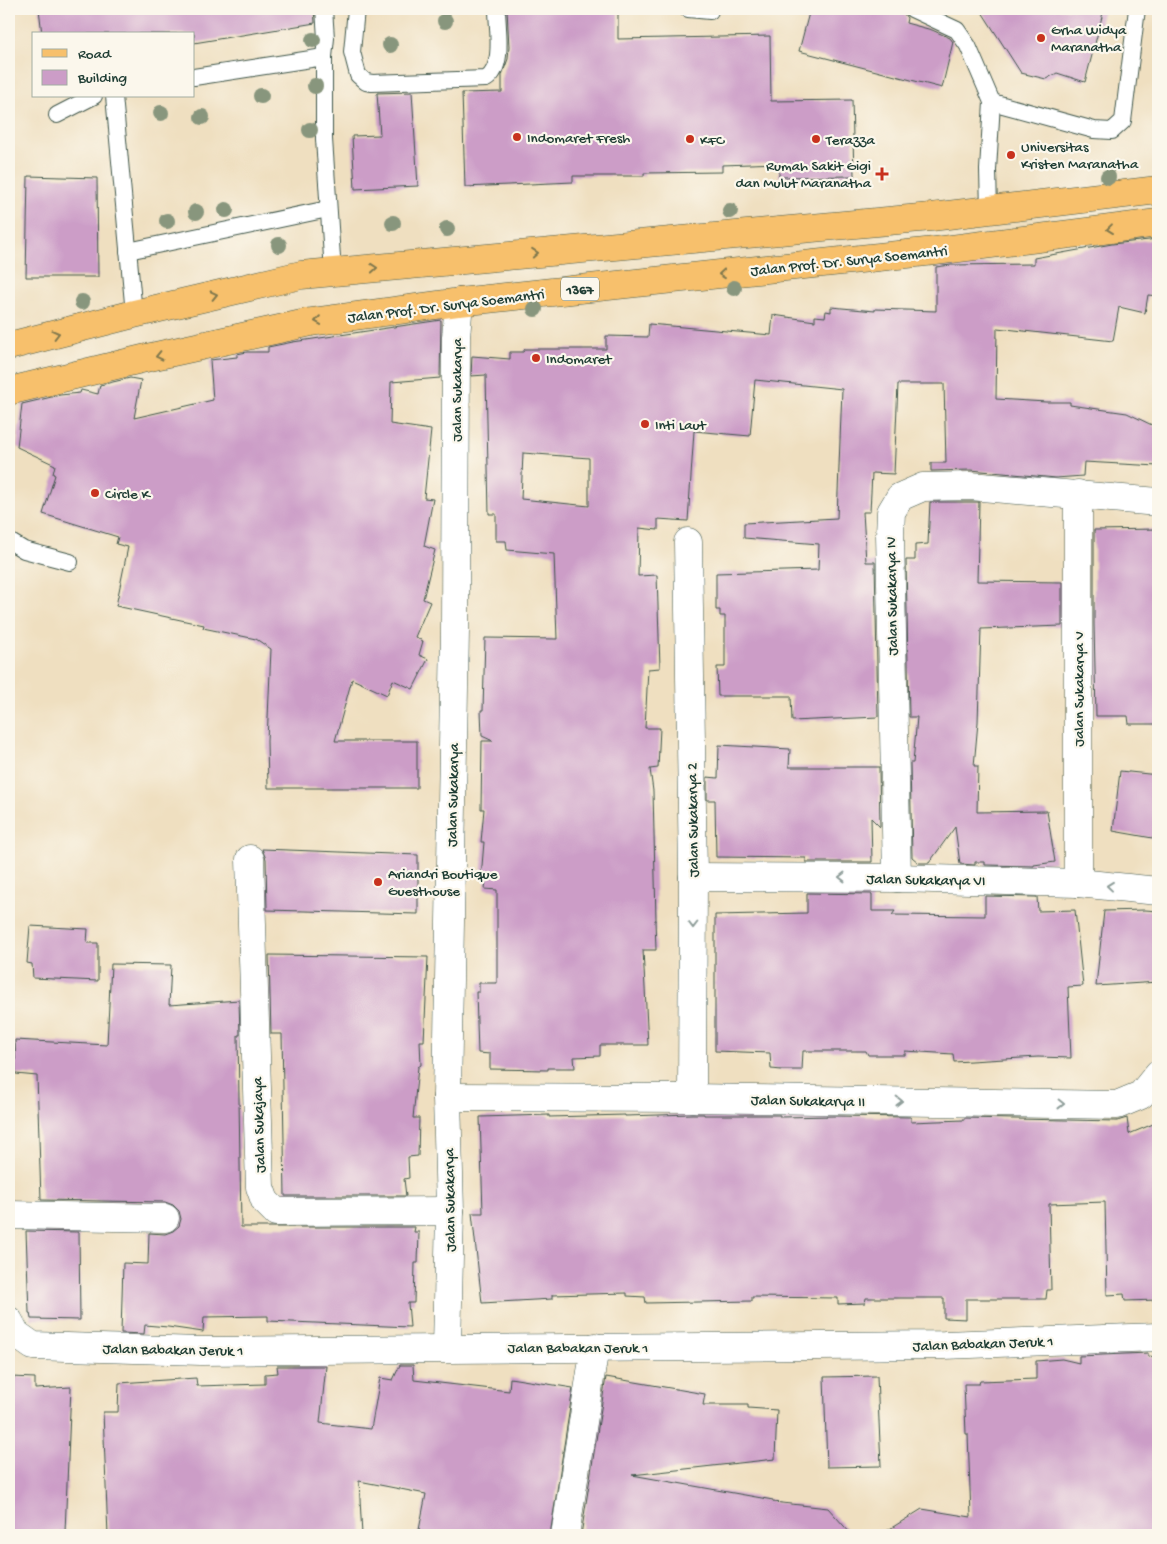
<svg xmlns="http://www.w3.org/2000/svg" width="1167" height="1544" viewBox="0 0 1167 1544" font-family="'Gochi Hand',sans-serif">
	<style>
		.building { fill: #cc9dc7; fill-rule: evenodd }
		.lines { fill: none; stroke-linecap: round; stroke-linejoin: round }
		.service-casing { stroke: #3e5549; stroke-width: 18 }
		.minor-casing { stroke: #3e5549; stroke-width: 29 }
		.primary-casing { stroke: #3e5549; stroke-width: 29 }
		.service { stroke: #fff; stroke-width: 16 }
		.minor { stroke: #fff; stroke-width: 28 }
		.primary { stroke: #f7c06c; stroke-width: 28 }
		.tree { fill: #88967d }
		.oneway { stroke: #80784d }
		.oneway2 { stroke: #8f9e9a }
		.poi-dot { fill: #c8321e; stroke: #fbf7ec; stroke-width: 2 }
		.labels { text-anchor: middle; stroke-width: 4.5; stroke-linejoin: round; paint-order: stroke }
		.shield { fill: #fbf7ec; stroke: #61756b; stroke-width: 1 }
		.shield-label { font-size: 14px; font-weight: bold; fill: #1f3d34 }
		.poi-label { font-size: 15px; fill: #1f3d34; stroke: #fbf7ec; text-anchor: start }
		.street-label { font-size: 15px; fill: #1f3d34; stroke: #fbf7ec }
	</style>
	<rect width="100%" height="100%" fill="#fbf7ec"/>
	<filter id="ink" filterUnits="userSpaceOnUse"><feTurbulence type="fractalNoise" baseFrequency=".02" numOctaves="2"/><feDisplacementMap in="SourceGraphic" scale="10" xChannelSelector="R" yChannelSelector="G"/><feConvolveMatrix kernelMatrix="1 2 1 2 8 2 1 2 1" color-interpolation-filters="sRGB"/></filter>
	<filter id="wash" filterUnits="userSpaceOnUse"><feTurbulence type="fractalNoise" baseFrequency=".0096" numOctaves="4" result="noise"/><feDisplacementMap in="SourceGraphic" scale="20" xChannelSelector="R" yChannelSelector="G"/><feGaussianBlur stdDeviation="1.12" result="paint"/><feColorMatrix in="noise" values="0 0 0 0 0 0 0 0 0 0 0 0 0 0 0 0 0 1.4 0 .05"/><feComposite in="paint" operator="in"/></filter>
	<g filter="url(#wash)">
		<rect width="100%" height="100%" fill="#efdfc0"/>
		<g id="blocks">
			<!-- building -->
			<g class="building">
				<polygon points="39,9 314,9 315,23 194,43 194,34 42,34"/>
				<polygon points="507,9 618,9 618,39 770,36 771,101 852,100 854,176 779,177 779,163 722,165 722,172 644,173 644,176 573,176 573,182 465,187 462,93 502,92 502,75 508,59 509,47"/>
				<polygon points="810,9 902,9 904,14 907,18 906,23 932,30 950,38 953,42 942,88 799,51"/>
				<polygon points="980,9 1104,9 1085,82 1057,73 1046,79 1021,73"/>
				<polygon points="412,92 418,186 355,189 352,136 380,135 377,93"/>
				<polygon points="28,176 97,178 98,277 26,277"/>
				<path d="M1158,239v57l-10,-1 -3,18 -26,-6 -6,34 -116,-13 -1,71 50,3h24v3l57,8 31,15v38l-74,-4 -1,14 -27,2 -85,-8 -40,1v-8h15l-2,-79h-46l-4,90 -22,-1 -2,39h-7l3,50h9l3,155 -86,4 -1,-25h-73l-1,-29h8v-51h-5v-6h-4v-37l102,-3 1,-26 -75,-6v-15l93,-5 5,-129 -87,-9 -5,56 -56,-5 -6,90 -30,-2v11l-19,-2 -1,48 19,-1 3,93 -12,1 -3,59h15l-2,40 -8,1 3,22 3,129h-1l1,30h-13l5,95h-48v11l-26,1 1,11h-27v2l-58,-1v-15l-12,-1 -2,-61h3v-9h18v-93l-12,-1 1,-10 -5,-1 3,-36h-3l3,-33h-3l1,-68h11l-11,-5 -1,-26h2l2,-72 72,1 -3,-85 -47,-4 -1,-9h-10v-27h-7l-3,-139 -15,1 1,-20 38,3v-7h13l2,-3h81v-13l42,1 1,-13 122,11 2,-20 42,6v-5l10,1 1,-6 5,1v-5l44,4v-2l61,2v-44l15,-2 83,-1v-6l78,-14zM523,453l66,5v48l-68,-7z"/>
				<polygon points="441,320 440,378 391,382 390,424 431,430 424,498 433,499 424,546 435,550 423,599 430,602 415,637 423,641 419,655 428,659 413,689 393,680 387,695 352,679 335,741 417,741 417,788 268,788 267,741 271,649 256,639 203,628 204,625 116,606 128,547 116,544 118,537 43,514 55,475 53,474 55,465 17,447 22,404 60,395 80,393 81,390 98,394 100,385 130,378 141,380 134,418 213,400 210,360 237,357 237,354 247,352 268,352 268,347 293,342"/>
				<polygon points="930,502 979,502 977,581 1062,582 1062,626 981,629 978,722 974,766 978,766 977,812 1047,811 1055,862 1034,865 1034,866 985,865 985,862 975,862 975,865 960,864 955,827 929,863 919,863 912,857 910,763 913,763 917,717 909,717 906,560 915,560 915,545 928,544"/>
				<polygon points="1158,529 1158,724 1129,724 1128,716 1096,716 1094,624 1094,530"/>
				<polygon points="719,745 790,749 789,767 879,767 880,827 871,818 872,862 806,862 806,858 716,857 715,800 707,800 707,777 718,778"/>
				<polygon points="1120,771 1158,775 1158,839 1113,831"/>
				<polygon points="262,849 418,855 418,914 267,910 266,859"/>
				<polygon points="807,893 872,894 872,911 895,911 892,915 985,916 985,896 1037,897 1038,911 1075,910 1083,986 1068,987 1071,1058 1038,1057 954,1062 953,1054 905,1051 905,1055 868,1055 866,1051 803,1051 802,1070 782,1070 771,1069 770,1053 715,1051 715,915 807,913"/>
				<polygon points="1145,910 1158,911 1158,982 1096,986 1104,911"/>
				<polygon points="30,926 88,929 87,943 98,943 98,981 33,978 32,964 27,963"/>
				<polygon points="269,955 428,957 424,1041 420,1041 421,1065 418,1067 413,1118 419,1118 418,1156 408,1157 409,1178 404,1179 406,1196 285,1196 282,1034 271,1034"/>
				<polygon points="111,964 171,965 169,1005 239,1000 240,1035 238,1035 241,1227 415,1227 414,1232 419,1232 418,1263 415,1263 414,1303 408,1303 410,1327 268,1321 268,1316 204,1317 203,1332 168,1327 145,1325 144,1334 121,1333 123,1263 148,1264 149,1233 165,1234 173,1231 179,1226 181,1219 179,1211 173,1205 165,1202 41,1200 37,1076 16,1074 15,1040 107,1045"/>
				<polygon points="692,1114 704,1114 704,1115 780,1115 780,1117 835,1116 911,1117 911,1122 964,1120 964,1118 1117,1121 1127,1118 1129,1134 1158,1122 1157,1300 1125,1301 1124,1294 1107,1295 1105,1202 1049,1204 1051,1290 1047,1290 1046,1299 966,1299 966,1319 944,1318 944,1298 866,1298 865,1303 838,1304 838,1298 752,1297 752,1301 646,1303 645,1297 627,1296 627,1293 552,1295 552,1299 482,1303 472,1213 483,1213 480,1117 549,1115 549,1117 625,1115 625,1116"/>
				<polygon points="26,1231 79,1232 80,1320 31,1319 30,1313 29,1313"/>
				<polygon points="1148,1353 1148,1356 1158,1357 1158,1535 880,1535 922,1509 971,1517 968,1434 966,1434 964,1384 979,1384 980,1381 1036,1379 1036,1361 1062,1359 1079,1363 1079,1356"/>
				<polygon points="400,1365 413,1365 414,1380 509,1391 510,1378 573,1388 550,1535 418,1535 426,1494 359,1481 362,1535 108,1535 103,1412 118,1412 119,1383 196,1378 197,1386 265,1384 265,1374 278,1373 277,1366 326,1366 320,1423 371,1429 380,1378 393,1380"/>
				<polygon points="877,1376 881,1466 827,1467 824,1377"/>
				<polygon points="11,1377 35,1378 35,1389 71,1387 65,1532 38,1531 38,1535 9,1535 9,1381 11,1381"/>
				<polygon points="606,1377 705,1394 703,1405 748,1405 748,1408 777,1410 775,1459 632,1475 773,1500 773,1502 828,1508 852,1535 581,1535"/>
			</g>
		</g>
	</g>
	<g filter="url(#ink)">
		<use href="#blocks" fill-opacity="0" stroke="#3e5549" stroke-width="1"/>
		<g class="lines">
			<!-- service casing -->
			<g class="service-casing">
				<g id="service">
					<polyline points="324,9 326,38 324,57"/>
					<path d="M356,9l-4,43 6,23 8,7 6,1 114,-4c19,-12 11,-51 11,-70"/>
					<polyline points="688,9 710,11"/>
					<polyline points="912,9 957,30 968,46 992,102 988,170 989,210"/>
					<polyline points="194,77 324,57 324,139 333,272"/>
					<polyline points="114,96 134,314"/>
					<polyline points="992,102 1094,130 1112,131 1123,121 1137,9"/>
					<polyline points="57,115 94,96"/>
					<polyline points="128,251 328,209"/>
					<polyline points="9,541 24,550 70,562"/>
				</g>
			</g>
			<!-- minor casing -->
			<g class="minor-casing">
				<g id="minor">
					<polyline points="688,542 693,877 692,1098"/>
					<polyline points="250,859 260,1187 265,1201 276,1212 450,1211"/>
					<polyline points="693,877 897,878 1078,883 1158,891"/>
					<polyline points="897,878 890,534 891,512 900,497 923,487 970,486 1158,502"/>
					<polyline points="1078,883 1078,494"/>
					<polyline points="447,1097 692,1098 1117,1105 1141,1095 1158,1074"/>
					<polyline points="9,1215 165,1218"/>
					<polyline points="9,1321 16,1334 33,1346 201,1351 944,1345 1158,1337"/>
					<polyline points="447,1348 450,1211 447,1097 455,630 456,337 459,302"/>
					<polyline points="565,1535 595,1347"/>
				</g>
			</g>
			<!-- primary casing -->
			<g class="primary-casing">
				<g id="primary">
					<polyline points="9,346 134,314 301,275 931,217 1158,190"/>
					<polyline points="9,391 146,358 311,322 459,302 935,251 1158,223"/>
				</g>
			</g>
			<!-- service -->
			<use href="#service" class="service"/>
			<!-- minor -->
			<use href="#minor" class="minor"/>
			<!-- primary -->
			<use href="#primary" class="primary"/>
		</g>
		<!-- trees -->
		<g class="tree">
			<circle cx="445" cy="21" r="8"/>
			<circle cx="313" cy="40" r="8"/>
			<circle cx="390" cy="45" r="8"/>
			<circle cx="315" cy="86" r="8"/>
			<circle cx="261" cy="96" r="8"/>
			<circle cx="161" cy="113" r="8"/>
			<circle cx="202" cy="117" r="8"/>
			<circle cx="310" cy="130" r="8"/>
			<circle cx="1108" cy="177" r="8"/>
			<circle cx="226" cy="210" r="8"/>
			<circle cx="730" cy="211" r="8"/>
			<circle cx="196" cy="212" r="8"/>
			<circle cx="167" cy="221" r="8"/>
			<circle cx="393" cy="223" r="8"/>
			<circle cx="447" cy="229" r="8"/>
			<circle cx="279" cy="245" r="8"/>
			<circle cx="734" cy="288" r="8"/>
			<circle cx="82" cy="302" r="8"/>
			<circle cx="535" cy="309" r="8"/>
		</g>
		<!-- one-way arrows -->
		<defs><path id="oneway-chevron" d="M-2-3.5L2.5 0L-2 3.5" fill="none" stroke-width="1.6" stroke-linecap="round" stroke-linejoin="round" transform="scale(1.25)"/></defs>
		<g class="oneway">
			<use href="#oneway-chevron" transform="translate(1110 229) rotate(173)"/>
			<use href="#oneway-chevron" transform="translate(535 253) rotate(-5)"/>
			<use href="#oneway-chevron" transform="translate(374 268) rotate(-5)"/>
			<use href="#oneway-chevron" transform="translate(722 274) rotate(174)"/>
			<use href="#oneway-chevron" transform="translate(214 295) rotate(-13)"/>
			<use href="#oneway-chevron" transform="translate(318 321) rotate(172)"/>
			<use href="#oneway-chevron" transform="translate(56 334) rotate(-14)"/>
			<use href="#oneway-chevron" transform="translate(159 356) rotate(167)"/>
		</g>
		<g class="oneway2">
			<use href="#oneway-chevron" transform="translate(842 877) rotate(-180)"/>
			<use href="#oneway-chevron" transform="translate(1110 886) rotate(-174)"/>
			<use href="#oneway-chevron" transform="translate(693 925) rotate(90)"/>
			<use href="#oneway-chevron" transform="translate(899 1101) rotate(1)"/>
			<use href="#oneway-chevron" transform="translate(1061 1104) rotate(1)"/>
		</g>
	</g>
	<!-- markers -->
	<g class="poi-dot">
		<circle cx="1041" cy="38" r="5"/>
		<circle cx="517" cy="137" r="5"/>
		<circle cx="690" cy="139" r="5"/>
		<circle cx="816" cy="139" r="5"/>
		<circle cx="1011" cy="155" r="5"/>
		<path d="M879.5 166.5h5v5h5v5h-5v5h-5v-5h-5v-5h5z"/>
		<circle cx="536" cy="358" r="5"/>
		<circle cx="645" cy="424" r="5"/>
		<circle cx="95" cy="493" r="5"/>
		<circle cx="378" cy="882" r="5"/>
	</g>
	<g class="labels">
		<!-- shield labels -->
		<rect class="shield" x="561" y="277.5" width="38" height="23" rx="4"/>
		<g class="shield-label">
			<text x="580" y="294">1367</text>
		</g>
		<!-- poi labels -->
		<g class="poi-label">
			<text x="1051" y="34">Grha Widya<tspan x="1051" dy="17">Maranatha</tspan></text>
			<text x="527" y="142">Indomaret Fresh</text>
			<text x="700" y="144">KFC</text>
			<text x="826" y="144">Terazza</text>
			<text x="1021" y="151">Universitas<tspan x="1021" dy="17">Kristen Maranatha</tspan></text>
			<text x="871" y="170" text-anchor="end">Rumah Sakit Gigi<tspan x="871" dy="17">dan Mulut Maranatha</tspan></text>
			<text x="546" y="363">Indomaret</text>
			<text x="655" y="429">Inti Laut</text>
			<text x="105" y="498">Circle K</text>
			<text x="388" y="878">Ariandri Boutique<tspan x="388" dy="17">Guesthouse</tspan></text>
		</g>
		<!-- street labels -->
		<g class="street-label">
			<text transform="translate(849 260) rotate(-6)" y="5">Jalan Prof. Dr. Surya Soemantri</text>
			<text transform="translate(446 305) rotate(-7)" y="5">Jalan Prof. Dr. Surya Soemantri</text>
			<text transform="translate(456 390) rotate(-90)" y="5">Jalan Sukakarya</text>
			<text transform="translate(891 596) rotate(-91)" y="5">Jalan Sukakarya IV</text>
			<text transform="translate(1078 689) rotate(-90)" y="5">Jalan Sukakarya V</text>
			<text transform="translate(452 795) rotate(-89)" y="5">Jalan Sukakarya</text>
			<text transform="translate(692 820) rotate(-91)" y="5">Jalan Sukakarya 2</text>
			<text transform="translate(926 879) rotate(1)" y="5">Jalan Sukakarya VI</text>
			<text transform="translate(808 1100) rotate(1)" y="5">Jalan Sukakarya II</text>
			<text transform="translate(258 1125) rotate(-92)" y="5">Jalan Sukajaya</text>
			<text transform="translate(449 1200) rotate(-91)" y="5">Jalan Sukakarya</text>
			<text transform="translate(983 1343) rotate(-2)" y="5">Jalan Babakan Jeruk 1</text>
			<text x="578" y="1352">Jalan Babakan Jeruk 1</text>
			<text transform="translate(173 1349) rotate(1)" y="5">Jalan Babakan Jeruk 1</text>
		</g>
	</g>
	<!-- margin -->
	<rect width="1167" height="1544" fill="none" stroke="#fbf7ec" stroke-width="30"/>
	<!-- legend -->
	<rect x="32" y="32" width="162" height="65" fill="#fbf7ec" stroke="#a3ada2"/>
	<rect x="42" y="49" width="25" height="8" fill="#f7c06c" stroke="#a3ada2"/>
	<text x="78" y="58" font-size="15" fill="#1f3d34">Road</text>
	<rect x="42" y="70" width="25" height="15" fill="#cc9dc7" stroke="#a3ada2"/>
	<text x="78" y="82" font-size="15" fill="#1f3d34">Building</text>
</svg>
